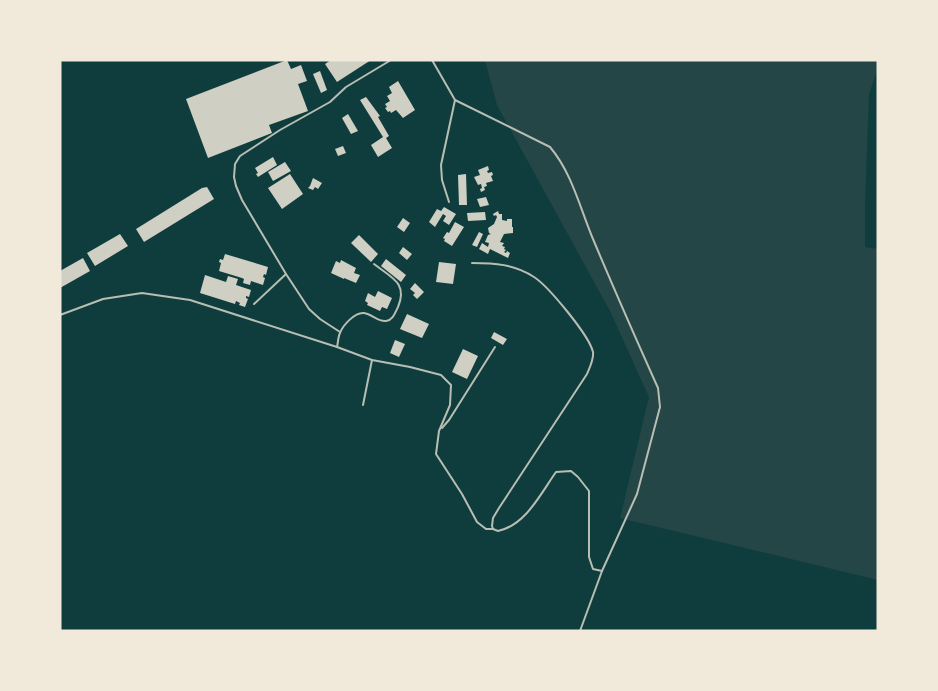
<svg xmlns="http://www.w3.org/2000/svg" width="938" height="691" viewBox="0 0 938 691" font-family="Georgia,serif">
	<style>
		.green { fill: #244646 }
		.building { fill: #cfcfc3 }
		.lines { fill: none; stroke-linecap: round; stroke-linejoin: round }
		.service { stroke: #b8beb3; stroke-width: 2 }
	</style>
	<rect width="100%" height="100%" fill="#0f3d3e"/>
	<!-- green -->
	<polygon class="green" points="485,60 878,60 878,68 869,94 865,202 865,247 878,249 878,580 620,518 649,397 610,311 497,105"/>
	<!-- building -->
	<g class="building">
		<polygon points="287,60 291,69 301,65 307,81 298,84 308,111 269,125 272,133 208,158 186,99"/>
		<polygon points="331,60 371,60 337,82 325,64"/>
		<polygon points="320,71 327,90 321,93 313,74"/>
		<polygon points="398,81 415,110 403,118 396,110 391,113 390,111 388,112 385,108 387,107 385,104 390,101 387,96 392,93 389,87"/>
		<polygon points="366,97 380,116 378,117 389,136 386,138 392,148 378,157 371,145 383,137 360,100"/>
		<polygon points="348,114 358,131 351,134 342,118"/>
		<polygon points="343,146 346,153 338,156 335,149"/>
		<polygon points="273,157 277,165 258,177 256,174 258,173 255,168"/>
		<polygon points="285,162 291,171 273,181 268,172"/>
		<polygon points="488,166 489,170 487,171 488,173 492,172 493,175 491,176 493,181 486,183 487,186 484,187 485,190 481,192 480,189 482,188 481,184 478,185 474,177 480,175 478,170"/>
		<polygon points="290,174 303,194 282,209 268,188"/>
		<polygon points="466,174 467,205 459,205 458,175"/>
		<polygon points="313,178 322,183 318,189 315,187 313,190 308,188 310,186"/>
		<polygon points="207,187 214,199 144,242 136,229 202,188"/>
		<polygon points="486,197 489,205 480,207 477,199"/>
		<polygon points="444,207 456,214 449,225 443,221 446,216 443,214 435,227 429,222 437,209 441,211"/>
		<polygon points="498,211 499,214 502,214 502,220 507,221 507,219 512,219 512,227 513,227 513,233 504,234 500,242 504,243 502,246 505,247 504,249 506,250 504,252 506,253 507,251 510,253 508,258 490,249 488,254 479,249 482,243 488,247 489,243 485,242 488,235 491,234 489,233 488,228 494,224 497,217 496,215 494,216 493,214"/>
		<polygon points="485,212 486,220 468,221 467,213"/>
		<polygon points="403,218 410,223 404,232 397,227"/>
		<polygon points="455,222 464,227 452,246 444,241 445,239 443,238 447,232 449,233"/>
		<polygon points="479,232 483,234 477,247 472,245"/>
		<polygon points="120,234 128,246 95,266 87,253"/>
		<polygon points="359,235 378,254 371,262 351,243"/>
		<polygon points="403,247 412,254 407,260 399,253"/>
		<polygon points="225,254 268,267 266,275 264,274 263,277 265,278 263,285 251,281 250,285 243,283 244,279 242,278 219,271 221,263 219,262 220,259 223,260"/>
		<polygon points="83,258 90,271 60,288 60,271"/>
		<polygon points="386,259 406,275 401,282 381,266"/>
		<polygon points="341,260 356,268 354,273 360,275 356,283 344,278 344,279 331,273 336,261 340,263"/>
		<polygon points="439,262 456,264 453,284 436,282"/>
		<polygon points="205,275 226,282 228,276 238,279 236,285 251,290 249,297 246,296 246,298 248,299 245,307 239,305 240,303 236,301 235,304 200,293"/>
		<polygon points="415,283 424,292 417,299 413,295 415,293 410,289"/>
		<polygon points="378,291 392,298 387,309 382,307 380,311 367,305 368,303 365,301 368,293 375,297"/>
		<polygon points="407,314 429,324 422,338 400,329"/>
		<polygon points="494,332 507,339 503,345 491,338"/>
		<polygon points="395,340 405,344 399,357 390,353"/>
		<polygon points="463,349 478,356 467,379 452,372"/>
	</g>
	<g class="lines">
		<!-- service -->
		<g class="service">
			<path d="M432,60l23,40 95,47c22,26 30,61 43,92 21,50 43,100 65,149l2,19 -23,87 -35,77 -22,60"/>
			<polyline points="449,202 442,180 441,165 455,100"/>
			<path d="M472,263c22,0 42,1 62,14 14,9 55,58 59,75 1,7 -3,15 -6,22l-88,134 -6,10 -1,8 1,3 5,2c28,-6 43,-38 58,-59l15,-1 7,6 11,14v66l4,12 9,2"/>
			<polyline points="254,304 286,274"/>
			<polyline points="60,315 103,299 142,293 190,300 337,347 372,360 410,367 441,375 451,385 450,405 439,431 436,454 462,494 477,522 486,529 493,529"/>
			<polyline points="340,332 320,319 309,309 286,274 242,200 236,186 234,177 235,164 240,156 280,130 330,102 346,87 391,60"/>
			<path d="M337,347c1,-4 1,-10 3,-14 3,-8 15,-21 24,-20 8,1 14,9 22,8 7,-1 9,-8 12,-14 10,-24 -6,-29 -24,-43"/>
			<polyline points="363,405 372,360"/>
			<polyline points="442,428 449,420 495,347"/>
		</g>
	</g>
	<!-- border -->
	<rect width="938" height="691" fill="none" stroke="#f1e9da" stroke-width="123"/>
</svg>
